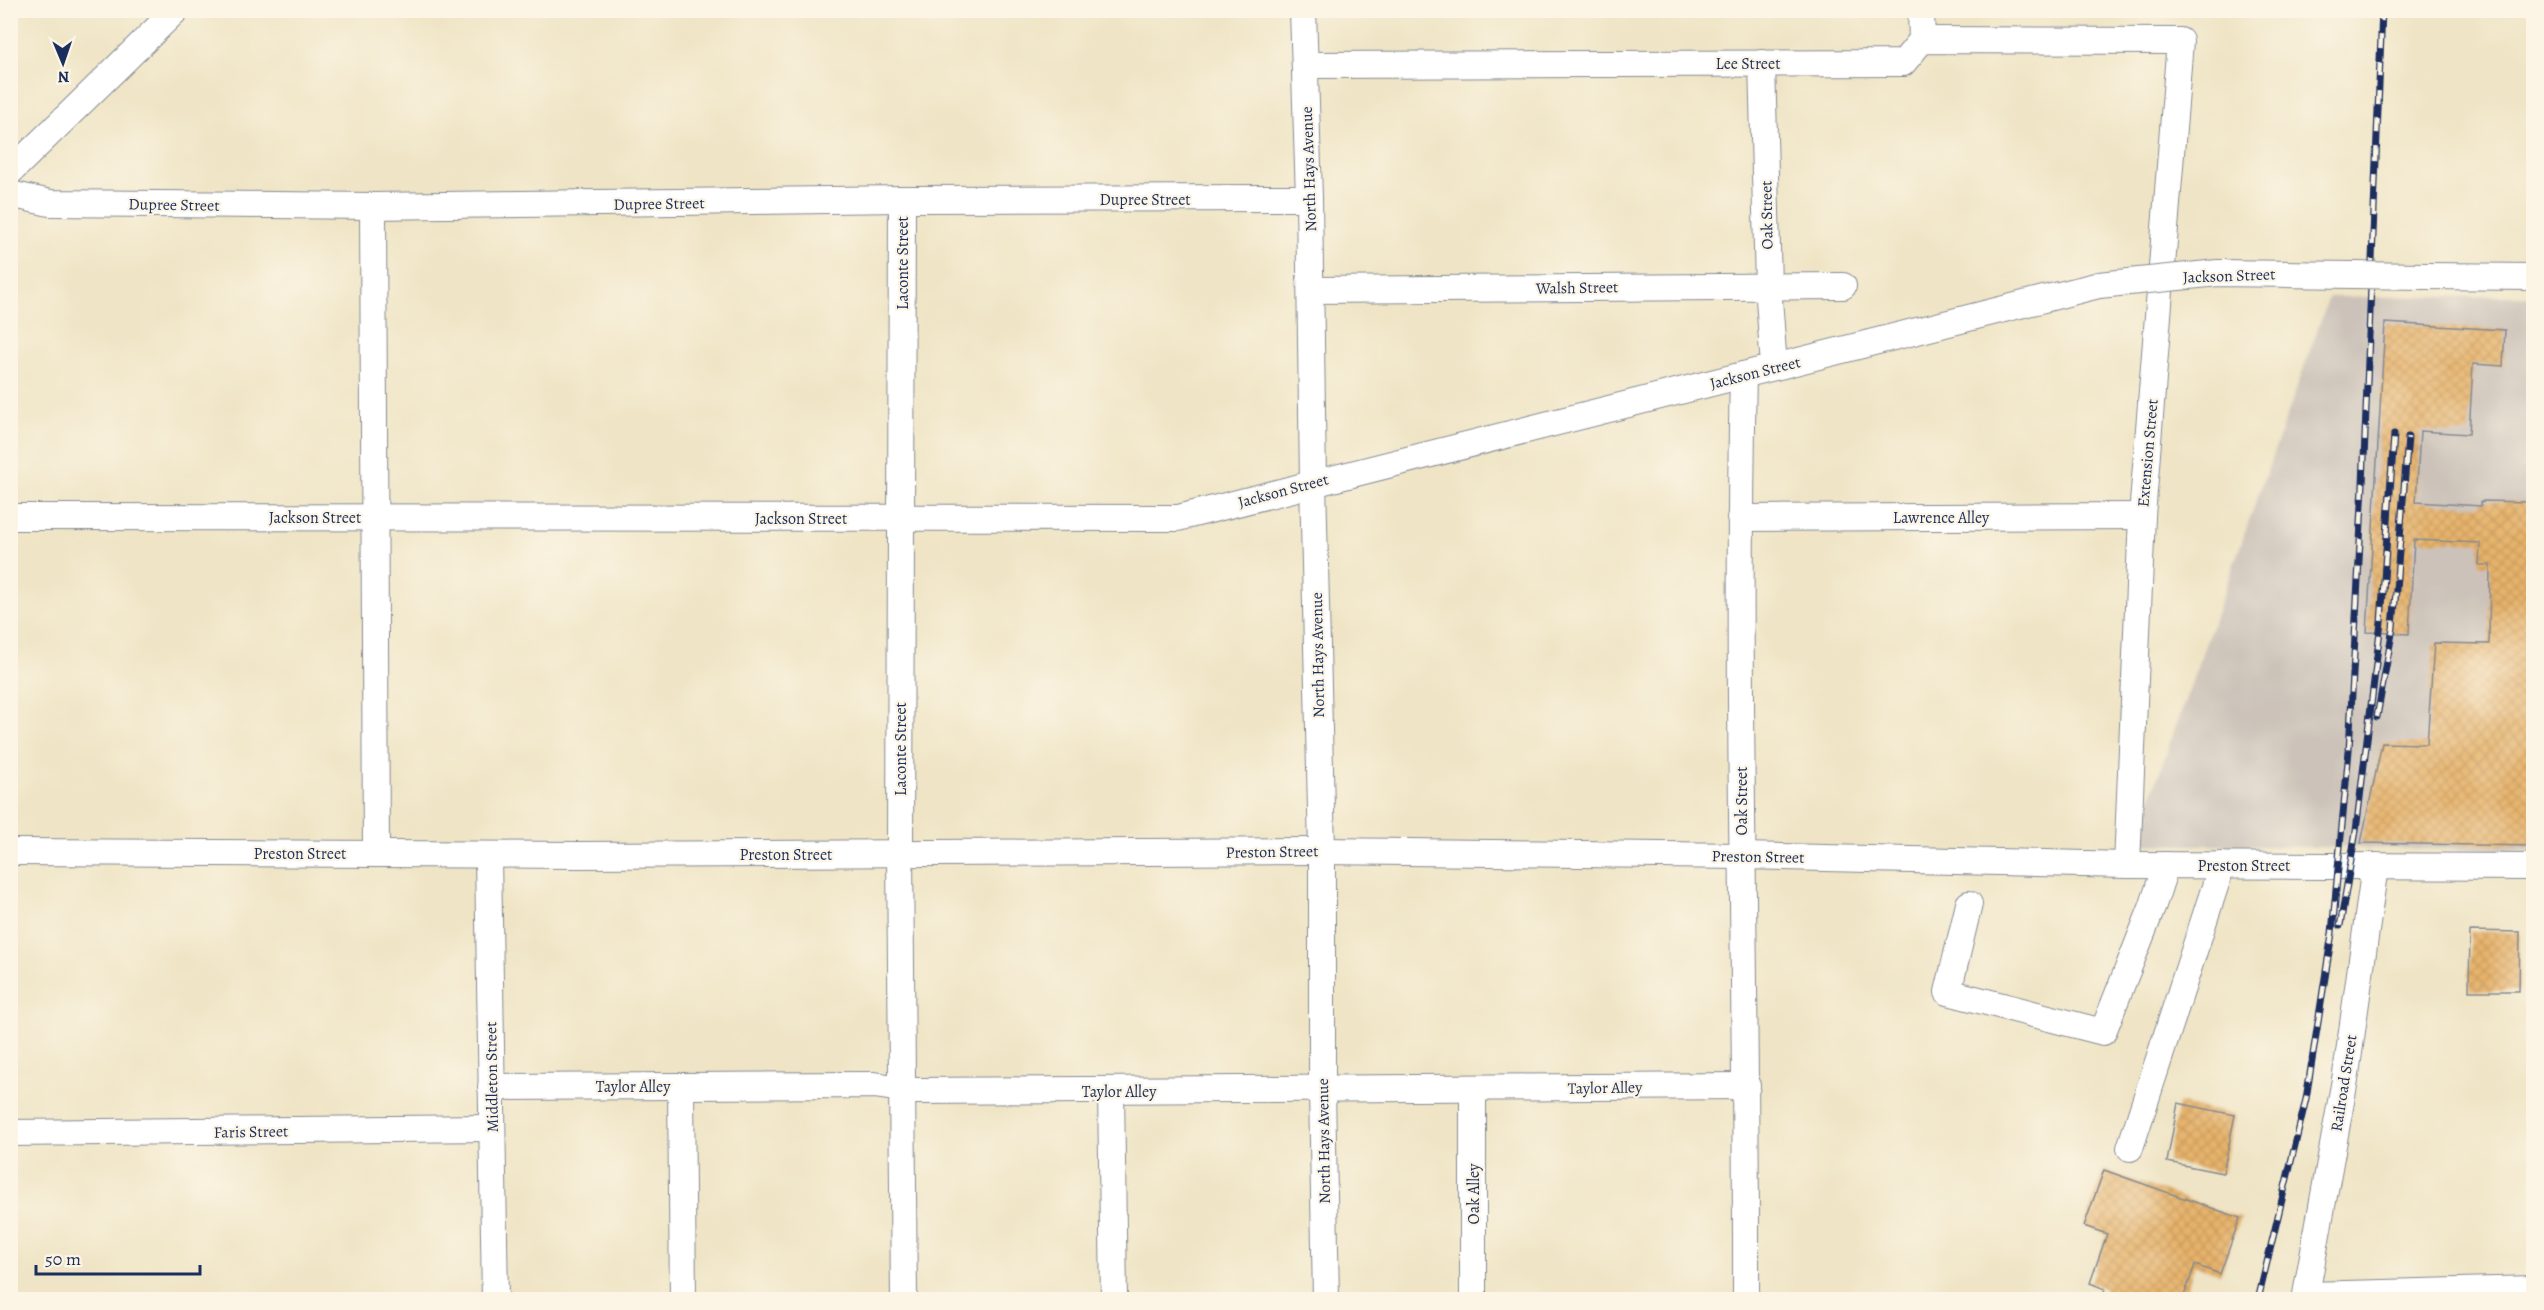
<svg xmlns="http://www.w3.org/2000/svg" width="2544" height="1310" viewBox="0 0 2544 1310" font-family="Alegreya,serif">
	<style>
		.industrial { fill: #ccc2b9 }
		.building { fill: url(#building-cross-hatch) }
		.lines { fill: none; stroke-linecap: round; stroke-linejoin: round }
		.minor-casing { stroke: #858a92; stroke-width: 28 }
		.minor { stroke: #fff; stroke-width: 26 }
		.rail-casing { stroke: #1b2f5e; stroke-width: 7 }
		.rail { stroke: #fcf5e5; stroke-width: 4.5; stroke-dasharray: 14; stroke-linecap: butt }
		.minor-bridge-casing { stroke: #858a92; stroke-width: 28; stroke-linecap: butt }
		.minor-bridge { stroke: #fff; stroke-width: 26 }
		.labels { text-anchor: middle; stroke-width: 4.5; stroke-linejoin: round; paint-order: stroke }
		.street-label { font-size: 16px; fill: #1b2f5e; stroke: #fcf5e5 }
	</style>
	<defs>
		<pattern id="building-cross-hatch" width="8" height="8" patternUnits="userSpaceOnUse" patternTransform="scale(1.5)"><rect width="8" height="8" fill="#e7b36b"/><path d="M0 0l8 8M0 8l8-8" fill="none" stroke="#c69a5f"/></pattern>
	</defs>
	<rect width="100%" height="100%" fill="#fcf5e5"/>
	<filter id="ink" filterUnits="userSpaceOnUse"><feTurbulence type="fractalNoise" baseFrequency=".0167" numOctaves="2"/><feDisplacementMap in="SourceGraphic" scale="12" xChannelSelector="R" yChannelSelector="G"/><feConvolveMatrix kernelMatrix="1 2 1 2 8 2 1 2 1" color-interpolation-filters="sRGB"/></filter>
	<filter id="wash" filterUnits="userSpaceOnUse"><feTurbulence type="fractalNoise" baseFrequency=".008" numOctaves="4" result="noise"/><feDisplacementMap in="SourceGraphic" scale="24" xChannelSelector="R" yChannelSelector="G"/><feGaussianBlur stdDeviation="1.35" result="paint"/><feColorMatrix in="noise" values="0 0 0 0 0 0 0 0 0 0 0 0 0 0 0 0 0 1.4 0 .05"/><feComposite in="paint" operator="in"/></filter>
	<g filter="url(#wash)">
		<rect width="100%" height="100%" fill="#efe4c5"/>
		<!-- industrial -->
		<polygon class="industrial" points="2533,296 2533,851 2134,844 2329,297"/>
		<g id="blocks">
			<!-- building -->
			<g class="building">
				<polygon points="2385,323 2505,330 2503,366 2473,364 2469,434 2420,431 2416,502 2481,506 2481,501 2530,502 2529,527 2534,527 2534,846 2361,843 2382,743 2427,744 2434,643 2489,644 2490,565 2479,565 2480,543 2414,540 2409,634 2367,632"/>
				<polygon points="2470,931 2520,932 2519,991 2469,991"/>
				<polygon points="2178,1103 2235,1115 2223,1173 2167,1162"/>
				<polygon points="2104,1170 2240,1218 2220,1274 2195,1265 2183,1299 2101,1299 2105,1289 2090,1283 2107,1234 2084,1226"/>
			</g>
		</g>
	</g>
	<g filter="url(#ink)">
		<use href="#blocks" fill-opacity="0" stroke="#858a92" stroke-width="1.5"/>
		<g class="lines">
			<!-- minor casing -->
			<g class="minor-casing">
				<g id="minor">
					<polyline points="1303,10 1309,198 1313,482 1322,851 1322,1090 1326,1300"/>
					<polyline points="1921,10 1922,40"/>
					<polyline points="1762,63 1768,285 1774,367"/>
					<polyline points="1305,65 1903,63 1922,40 2180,41 2142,516 2127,865"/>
					<polyline points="10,172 176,10"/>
					<polyline points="10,194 50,203 373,206 902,199 1309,198"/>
					<polyline points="902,199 900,854 904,1300"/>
					<polyline points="373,206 376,854"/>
					<polyline points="2426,276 2534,277"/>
					<polyline points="1311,290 1843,286"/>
					<path d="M1743,375c-7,308 4,616 3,925"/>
					<polyline points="10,517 1178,518 2099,285"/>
					<polyline points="1740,518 2142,516"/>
					<polyline points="10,852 577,855 1322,851 1741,856 2127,865 2534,867"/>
					<polyline points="488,855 495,1300"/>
					<polyline points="1969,904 1948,992 2103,1032 2152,908 2166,865"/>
					<polyline points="681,1086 683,1300"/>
					<polyline points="491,1087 874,1085 916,1091 1747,1086"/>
					<polyline points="1473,1088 1473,1300"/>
					<polyline points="1111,1090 1114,1300"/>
					<polyline points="10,1133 491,1128"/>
					<polyline points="2130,1148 2222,865"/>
					<polyline points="2307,1295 2534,1289"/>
					<polyline points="2305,1300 2346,1074 2375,866"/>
				</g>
			</g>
			<!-- minor -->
			<use href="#minor" class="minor"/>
			<!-- rail casing -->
			<g class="rail-casing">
				<g id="rail">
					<polyline points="2377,717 2393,628 2408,437"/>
					<polyline points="2340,926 2356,831 2381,622 2394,434"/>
					<polyline points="2258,1300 2306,1099 2332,933 2349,750 2363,485 2382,10"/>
				</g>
			</g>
			<!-- rail -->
			<use href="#rail" class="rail"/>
			<!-- minor-bridge casing -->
			<g class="minor-bridge-casing">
				<polyline id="minor-bridge" points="2099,285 2218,273 2426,276"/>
			</g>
			<!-- minor-bridge -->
			<use href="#minor-bridge" class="minor-bridge"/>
		</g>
	</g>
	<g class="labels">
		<!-- street labels -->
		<g class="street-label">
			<text x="1748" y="69">Lee Street</text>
			<text transform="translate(1308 169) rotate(-92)" y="6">North Hays Avenue</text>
			<text x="1145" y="205">Dupree Street</text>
			<text transform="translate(659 203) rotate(-1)" y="6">Dupree Street</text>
			<text transform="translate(174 204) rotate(1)" y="6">Dupree Street</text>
			<text transform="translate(1766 215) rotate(-91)" y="6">Oak Street</text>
			<text transform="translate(902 263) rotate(-90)" y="6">Laconte Street</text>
			<text transform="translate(2229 275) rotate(-2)" y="6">Jackson Street</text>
			<text transform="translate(1577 287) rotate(-1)" y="6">Walsh Street</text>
			<text transform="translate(1755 372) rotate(-14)" y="6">Jackson Street</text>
			<text transform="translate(2147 453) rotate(-85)" y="6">Extension Street</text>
			<text transform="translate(1283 490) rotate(-15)" y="6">Jackson Street</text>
			<text x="315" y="523">Jackson Street</text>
			<text x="1941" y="523">Lawrence Alley</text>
			<text x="801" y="524">Jackson Street</text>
			<text transform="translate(1317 655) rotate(-91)" y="6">North Hays Avenue</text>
			<text transform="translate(900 749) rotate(-90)" y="6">Laconte Street</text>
			<text transform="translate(1741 801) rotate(-90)" y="6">Oak Street</text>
			<text transform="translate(1272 851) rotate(-1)" y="6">Preston Street</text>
			<text x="300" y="859">Preston Street</text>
			<text x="786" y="860">Preston Street</text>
			<text transform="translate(1758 856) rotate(1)" y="6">Preston Street</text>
			<text x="2244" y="871">Preston Street</text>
			<text transform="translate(491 1077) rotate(-91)" y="6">Middleton Street</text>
			<text transform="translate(2343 1083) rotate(-81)" y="6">Railroad Street</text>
			<text x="633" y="1092">Taylor Alley</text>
			<text transform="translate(1605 1087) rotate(-1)" y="6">Taylor Alley</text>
			<text x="1119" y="1097">Taylor Alley</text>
			<text transform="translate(251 1131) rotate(-1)" y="6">Faris Street</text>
			<text transform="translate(1323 1141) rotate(-91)" y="6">North Hays Avenue</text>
			<text transform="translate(1473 1194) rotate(-90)" y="6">Oak Alley</text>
		</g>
	</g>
	<!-- margin -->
	<rect width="2544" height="1310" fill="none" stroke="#fcf5e5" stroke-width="36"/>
	<!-- north arrow -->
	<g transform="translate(63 63) rotate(178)" stroke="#fcf5e5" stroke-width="4.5" paint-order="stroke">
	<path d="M0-4.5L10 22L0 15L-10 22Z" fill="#1b2f5e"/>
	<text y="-9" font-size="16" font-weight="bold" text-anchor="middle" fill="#1b2f5e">N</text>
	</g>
	<!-- scale -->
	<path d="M36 1265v9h164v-9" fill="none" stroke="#1b2f5e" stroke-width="3"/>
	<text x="45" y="1265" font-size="18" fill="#1b2f5e" stroke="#fcf5e5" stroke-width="4.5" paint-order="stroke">50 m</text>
</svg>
